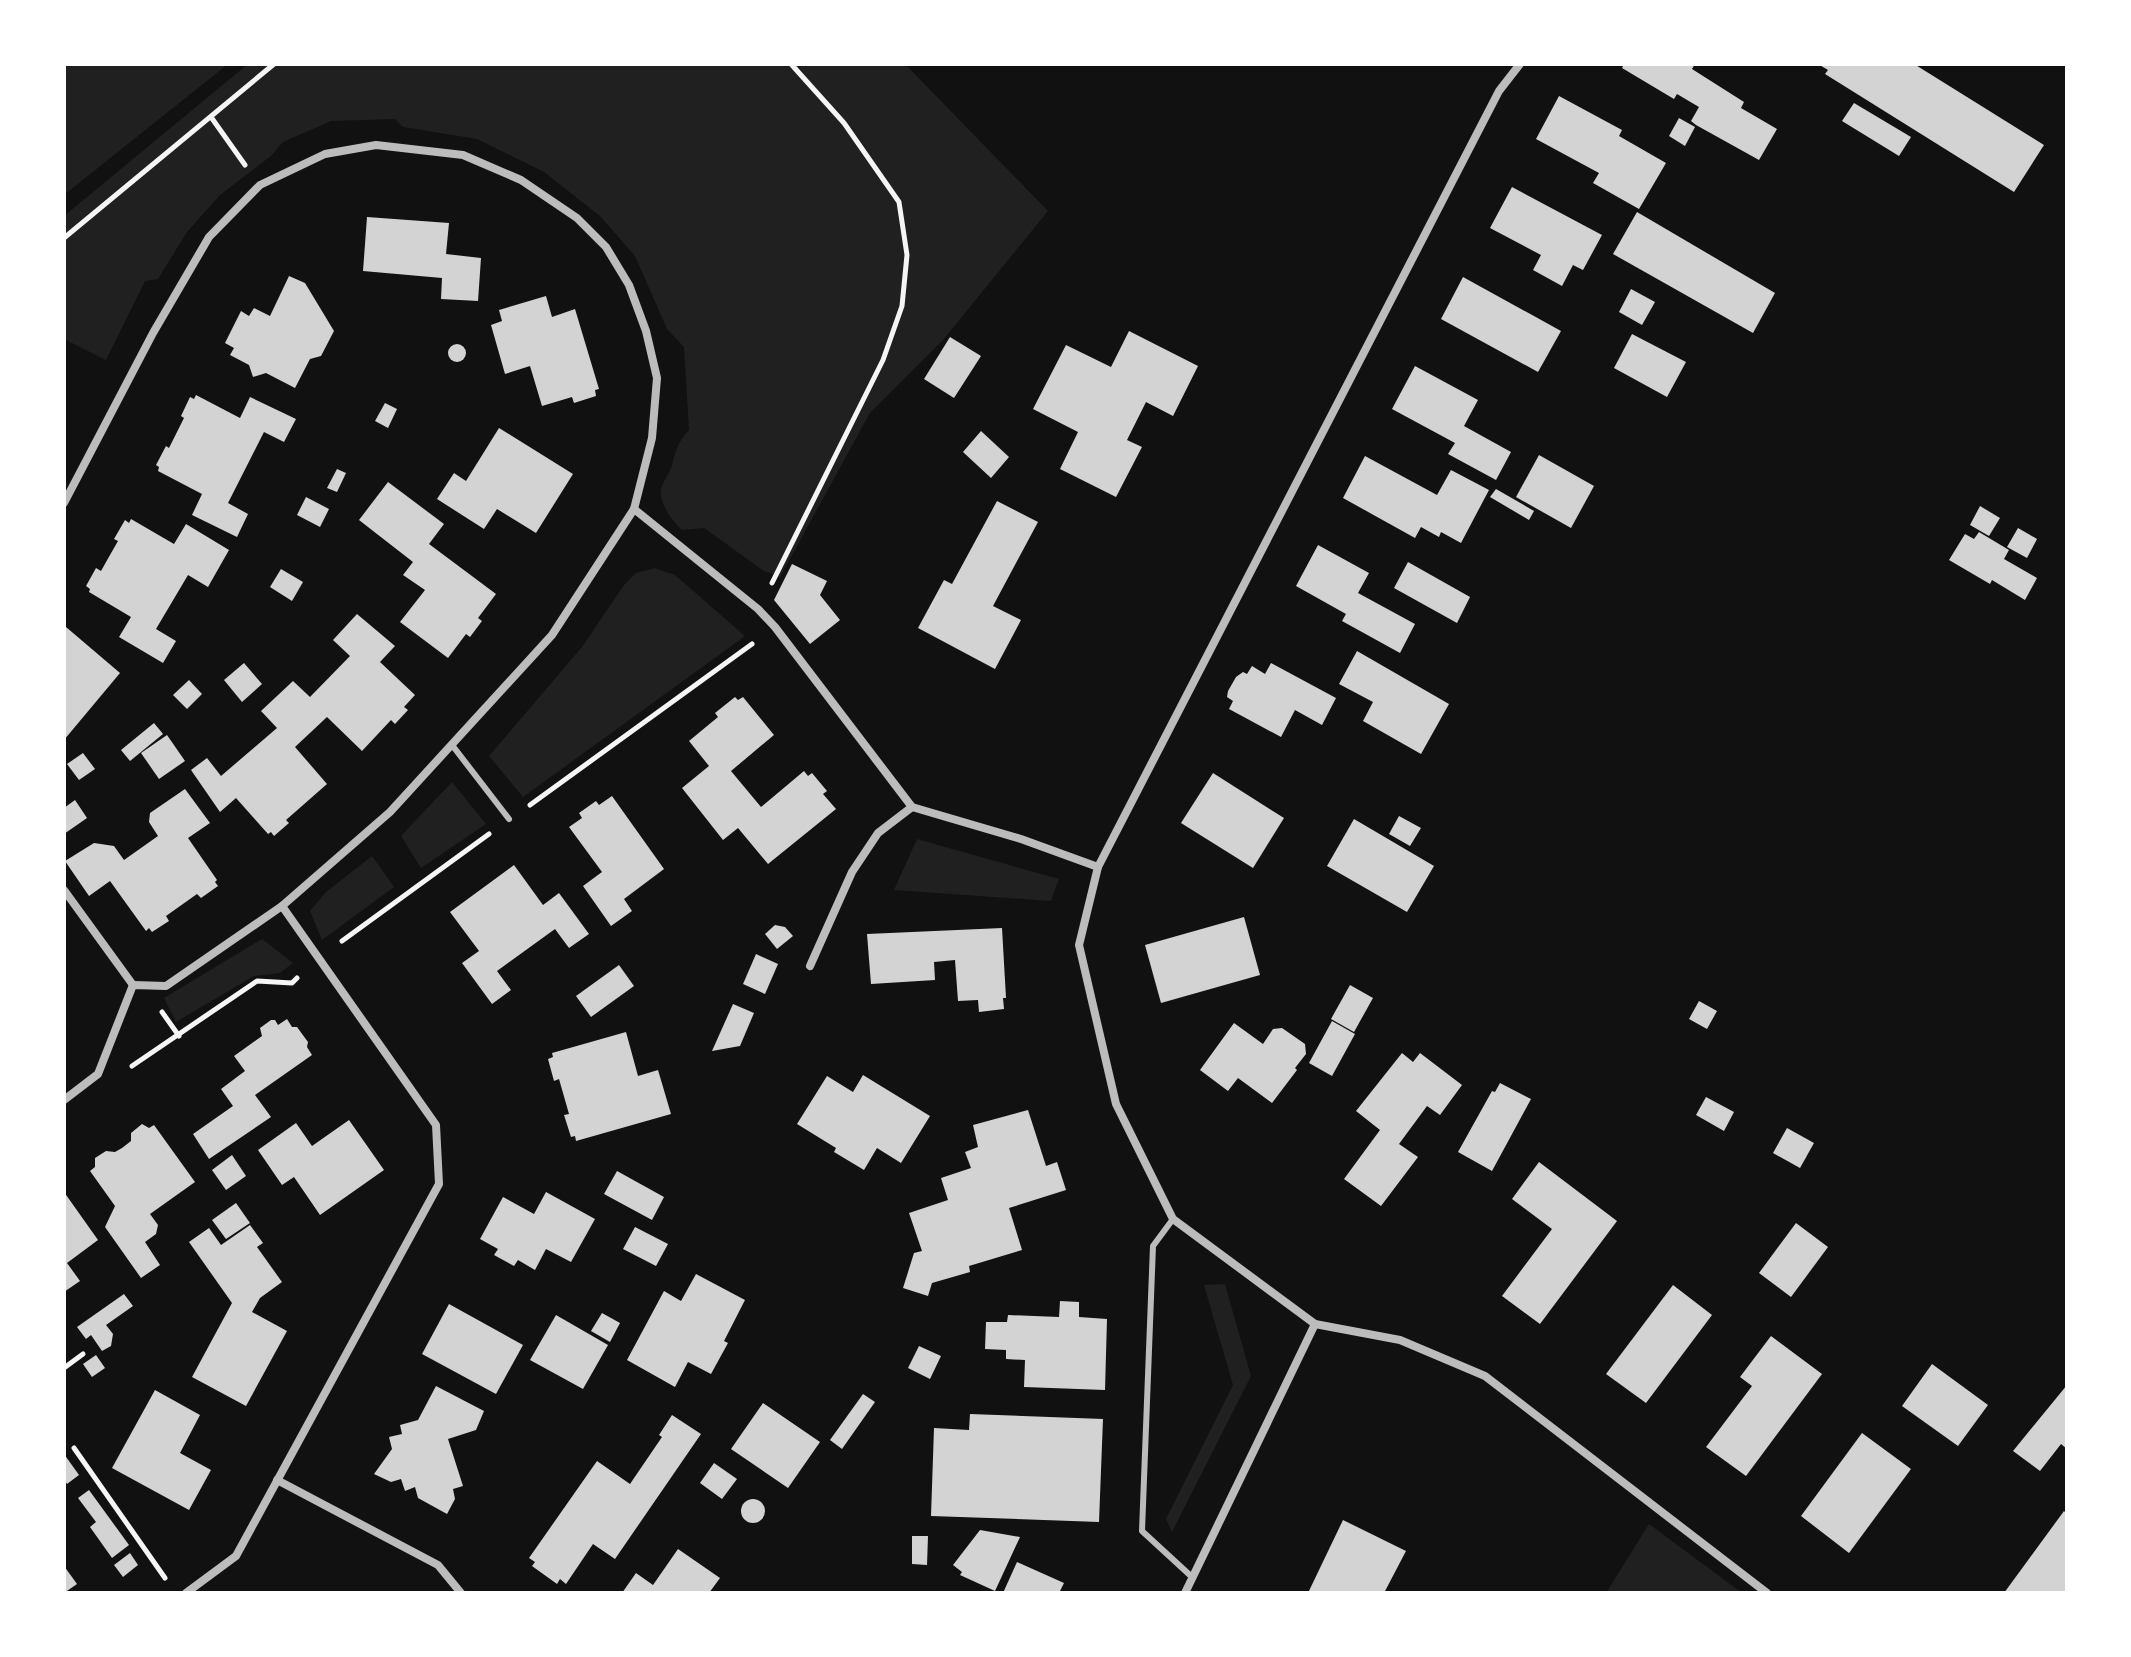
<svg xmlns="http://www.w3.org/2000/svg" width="2131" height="1657" viewBox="0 0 2131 1657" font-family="'Source Sans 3',sans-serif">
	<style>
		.green { fill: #202020 }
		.building { fill: #d3d3d3 }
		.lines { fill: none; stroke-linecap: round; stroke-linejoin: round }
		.path { stroke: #f5f5f5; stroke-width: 5 }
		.service { stroke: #bcbcbc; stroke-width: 6 }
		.minor { stroke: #bcbcbc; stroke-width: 8 }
	</style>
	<rect width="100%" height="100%" fill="#111"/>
	<!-- green -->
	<g class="green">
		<polygon points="64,64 228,64 64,195"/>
		<path d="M248,64h657l143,147 -105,129 -73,73 -90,164 -16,-6 -60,-43 -22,2c-10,-9 -23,-27 -21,-41 2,-8 9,-16 11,-24 4,-16 6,-23 17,-35l-5,-83 -17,-18 -32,-73 -35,-40 -56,-44 -67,-33 -74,-12 -8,-8 -64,2 -48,21 -12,14 -51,39 -33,37 -29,47 -13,2 -39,79 -42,-21v-123z"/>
		<polygon points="655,568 675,575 745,636 523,797 489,756 582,647 624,585 636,573"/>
		<polygon points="452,782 486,824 421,868 401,836"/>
		<polygon points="917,839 1059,879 1051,901 894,890"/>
		<polygon points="372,856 394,887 322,940 310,911 326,892"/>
		<polygon points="262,939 293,963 280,973 254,976 176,1022 164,998"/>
		<polygon points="1225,1284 1251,1376 1172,1532 1166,1519 1233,1385 1204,1285"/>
		<polygon points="1649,1524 1742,1593 1606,1593"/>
	</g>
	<!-- building -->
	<g class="building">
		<polygon points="1624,64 1695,64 1692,69 1744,102 1741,108 1777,129 1759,160 1696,125 1691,121 1699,107 1677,94 1674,99 1622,68"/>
		<polygon points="1818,64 1914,64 2044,145 2014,192 1825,74 1828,70"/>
		<polygon points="1559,96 1622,130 1619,136 1666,163 1639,209 1593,183 1599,173 1536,139"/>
		<polygon points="1854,103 1911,137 1899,156 1842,121"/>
		<polygon points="1679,118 1695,127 1685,146 1669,136"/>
		<polygon points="1512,187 1602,235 1583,270 1573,265 1562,286 1533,270 1541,255 1490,228"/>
		<polygon points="1637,212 1775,293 1753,333 1613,254"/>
		<polygon points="367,217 449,223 446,254 481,258 478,301 441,299 442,278 363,271"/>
		<polygon points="289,276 305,283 334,331 321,356 310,359 295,388 266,373 253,377 249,365 230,355 234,348 225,343 241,311 249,316 254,308 270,316"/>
		<polygon points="1463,277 1561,331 1538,372 1441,319"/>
		<polygon points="1631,289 1655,302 1642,325 1619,312"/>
		<polygon points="546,296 552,317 575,309 599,389 595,390 596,396 574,403 572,397 542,406 530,366 505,374 491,325 502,321 499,310"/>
		<polygon points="1129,331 1198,366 1173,416 1146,402 1127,440 1142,447 1116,497 1060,469 1078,432 1033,409 1066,345 1111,367"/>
		<polygon points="1632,334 1686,362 1667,397 1614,368"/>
		<polygon points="950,337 981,356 954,398 924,379"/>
		<circle cx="457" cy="353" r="9"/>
		<polygon points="1415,366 1478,400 1464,426 1511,452 1496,480 1448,454 1455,443 1392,409"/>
		<polygon points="196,395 240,418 250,397 296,419 284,442 264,432 228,503 248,514 237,537 192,515 202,494 158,471 159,467 156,465 166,446 169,448 184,418 181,416 190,397 194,399"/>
		<polygon points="385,403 397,409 388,428 375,421"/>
		<polygon points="499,428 573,474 536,533 497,509 484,529 437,499 454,473 466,481"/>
		<polygon points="981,431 1009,457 991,478 963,452"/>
		<polygon points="1539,455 1594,486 1571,528 1516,497"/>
		<polygon points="1365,456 1437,495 1451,470 1489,490 1461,543 1441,532 1439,537 1421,527 1415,538 1343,498"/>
		<polygon points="337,469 346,473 337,492 327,488"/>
		<polygon points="388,482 444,524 429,544 496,594 478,618 482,621 470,637 466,634 448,658 400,622 425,590 403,575 413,562 359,520"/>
		<polygon points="1496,489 1534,511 1529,520 1490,497"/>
		<polygon points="306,497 329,509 320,527 297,515"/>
		<polygon points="997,501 1038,522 993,606 1021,620 995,669 918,628 944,580 952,584"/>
		<polygon points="1980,506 2000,518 1989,536 1970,525"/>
		<polygon points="131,519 174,544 186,524 229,550 208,587 188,575 156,629 176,641 163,663 119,637 131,617 89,592 90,589 86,586 96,568 101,571 110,555 118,541 114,539 125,520 129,523"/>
		<polygon points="2018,528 2037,539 2027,558 2007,547"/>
		<polygon points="1979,532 2009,550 2004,559 2037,578 2025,600 1992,580 1990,584 1949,560 1965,534 1974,539"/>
		<polygon points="1318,545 1369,573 1358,593 1415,624 1400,653 1342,621 1346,614 1296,586"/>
		<polygon points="1408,562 1470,597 1457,623 1394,588"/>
		<polygon points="792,564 827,581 820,595 840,620 810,644 774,600"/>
		<polygon points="281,569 303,582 292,601 270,587"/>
		<polygon points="357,614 395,646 380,662 415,695 404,707 408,710 395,724 391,720 362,751 327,717 295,747 327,784 286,820 289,823 274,836 271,832 268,834 236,798 220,812 191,770 207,758 221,776 277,728 261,711 293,681 310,697 350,656 333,640"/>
		<polygon points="66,627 120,673 64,740 64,630"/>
		<polygon points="1357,651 1449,704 1421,754 1363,721 1373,702 1339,684"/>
		<polygon points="244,663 262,684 242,702 224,680"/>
		<polygon points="1271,663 1336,698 1322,725 1295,710 1281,737 1229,709 1233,701 1227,697 1228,691 1236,677 1243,672 1247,674 1252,666 1265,674"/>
		<polygon points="189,680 202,694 187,709 173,695"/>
		<polygon points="735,697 738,700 743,697 774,735 731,771 761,807 804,771 808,776 812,773 827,791 823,794 836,809 768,864 738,828 723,840 682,788 709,766 689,741 718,717 715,713"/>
		<polygon points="154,723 163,734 130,761 121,750"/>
		<polygon points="167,735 185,761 159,779 141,753"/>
		<polygon points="83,753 95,769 79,780 67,764"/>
		<polygon points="1213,773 1284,818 1253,868 1181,823"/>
		<polygon points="185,789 210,823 188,838 217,880 215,882 218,886 201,898 197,894 166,916 169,921 152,932 149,928 146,931 110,881 89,896 65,861 94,843 114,846 124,860 158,836 149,822 150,813"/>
		<polygon points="612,796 664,869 624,899 632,911 611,926 583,886 602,872 569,827 582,818 579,813 596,801 599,805"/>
		<polygon points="75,800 87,818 64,834 64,808"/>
		<polygon points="1399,816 1421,828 1410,846 1389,834"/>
		<polygon points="1354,819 1434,866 1407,912 1327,866"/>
		<polygon points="514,865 543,905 559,893 589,934 569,948 555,929 497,971 511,990 492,1004 462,963 479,951 450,912"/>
		<polygon points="1244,917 1260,975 1161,1003 1145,945"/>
		<polygon points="775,925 785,927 793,936 777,949 765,934"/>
		<polygon points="1002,928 1006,998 1003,998 1004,1009 979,1012 978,1000 958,1001 955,960 934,962 935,980 871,984 867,934"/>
		<polygon points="756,954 778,964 765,994 743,984"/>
		<polygon points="619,965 634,986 591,1017 576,996"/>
		<polygon points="1350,985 1373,998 1354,1032 1331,1019"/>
		<polygon points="1699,1001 1717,1011 1707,1029 1689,1019"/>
		<polygon points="733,1004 754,1013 740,1046 712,1051"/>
		<polygon points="287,1019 292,1027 297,1027 308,1042 307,1047 312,1055 255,1095 271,1117 209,1159 193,1134 233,1106 221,1089 245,1071 234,1056 262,1036 260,1028 271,1020 275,1020 278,1025"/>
		<polygon points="1332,1021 1355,1034 1332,1076 1309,1063"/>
		<polygon points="1234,1023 1263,1044 1273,1029 1282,1028 1305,1044 1306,1054 1295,1068 1297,1070 1272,1103 1238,1078 1228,1091 1200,1070"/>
		<polygon points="626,1032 638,1076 658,1070 671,1114 576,1141 575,1136 571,1137 564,1115 569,1114 559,1079 554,1081 548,1059 553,1057 552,1053"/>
		<polygon points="1402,1053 1413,1062 1420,1053 1462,1085 1440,1115 1427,1106 1399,1144 1418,1157 1381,1206 1344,1179 1380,1130 1356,1111"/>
		<polygon points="863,1075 930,1116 901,1163 877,1148 864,1170 834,1152 836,1148 797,1124 827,1076 853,1092"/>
		<polygon points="1500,1083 1531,1099 1492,1171 1458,1152 1492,1091 1495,1092"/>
		<polygon points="1706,1097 1734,1112 1724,1131 1696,1115"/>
		<polygon points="1028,1110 1046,1166 1057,1162 1066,1190 1009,1208 1022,1250 969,1266 970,1272 932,1283 928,1296 903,1288 914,1253 922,1251 909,1213 948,1200 941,1178 971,1168 965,1152 978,1147 973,1125"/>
		<polygon points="349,1120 384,1170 320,1215 294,1177 282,1185 258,1150 296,1123 312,1146"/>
		<polygon points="142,1124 149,1128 154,1125 195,1182 150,1214 158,1225 156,1234 145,1242 160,1265 141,1278 105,1227 115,1206 90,1171 95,1167 95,1158 106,1151 115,1152 122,1148 131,1141 131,1133"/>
		<polygon points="1787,1128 1814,1143 1800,1168 1773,1153"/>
		<polygon points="232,1155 246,1176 226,1190 212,1170"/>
		<polygon points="1539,1162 1617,1221 1540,1324 1502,1296 1552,1229 1512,1199"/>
		<polygon points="617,1171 664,1197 652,1220 604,1194"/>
		<polygon points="64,1192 98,1240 67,1263 80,1281 64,1292"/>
		<polygon points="546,1192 595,1219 571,1262 546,1249 535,1270 518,1260 514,1266 494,1255 498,1249 480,1239 503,1197 534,1214"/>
		<polygon points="236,1203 250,1223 226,1239 212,1220"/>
		<polygon points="1796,1223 1828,1247 1791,1297 1759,1273"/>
		<polygon points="250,1225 263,1243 257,1247 282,1282 260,1298 252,1312 287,1331 246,1406 192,1377 232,1303 189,1242 209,1228 221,1245"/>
		<polygon points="635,1227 668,1244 656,1266 623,1249"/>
		<polygon points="696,1274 745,1300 724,1341 728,1343 711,1374 688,1362 675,1387 627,1360 664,1291 681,1301"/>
		<polygon points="1673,1285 1712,1315 1646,1403 1606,1374"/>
		<polygon points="124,1294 133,1306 106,1325 113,1334 111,1346 102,1351 91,1335 86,1339 77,1327"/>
		<polygon points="1060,1301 1079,1302 1079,1317 1107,1319 1105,1390 1024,1387 1025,1360 1006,1359 1006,1350 985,1349 986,1322 1007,1322 1008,1315 1059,1317"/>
		<polygon points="449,1304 523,1345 496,1394 422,1354"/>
		<polygon points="602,1313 620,1323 610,1342 591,1331"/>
		<polygon points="556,1315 608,1345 583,1389 530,1360"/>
		<polygon points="1771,1336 1822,1374 1746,1476 1706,1447 1752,1386 1740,1377"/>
		<polygon points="919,1346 941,1356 930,1379 908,1368"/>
		<polygon points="96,1355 105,1368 92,1377 83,1364"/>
		<polygon points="1932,1364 1988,1405 1958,1446 1902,1406"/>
		<polygon points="2067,1385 2067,1449 2061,1444 2040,1471 2013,1451"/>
		<polygon points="436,1386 484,1411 476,1430 448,1439 463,1486 453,1489 455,1499 447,1514 418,1498 415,1487 405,1491 401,1479 391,1482 374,1474 392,1449 389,1437 402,1434 400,1425 418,1420"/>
		<polygon points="155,1390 200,1415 180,1453 211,1470 189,1510 112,1468"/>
		<polygon points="863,1394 875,1402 842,1449 830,1440"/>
		<polygon points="763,1403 820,1442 788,1488 731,1449"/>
		<polygon points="970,1414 1103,1419 1099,1522 931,1516 934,1428 969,1430"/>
		<polygon points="672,1415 701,1434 615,1559 593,1544 566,1584 560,1579 557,1584 532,1566 535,1562 529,1558 597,1461 630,1484 662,1437 659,1435"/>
		<polygon points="1862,1433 1911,1469 1849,1553 1801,1516"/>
		<polygon points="64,1454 79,1475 67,1484 64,1479"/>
		<polygon points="714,1463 737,1479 722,1499 700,1483"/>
		<polygon points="89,1490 129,1545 112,1558 90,1527 96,1522 78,1498"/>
		<circle cx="753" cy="1511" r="12"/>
		<polygon points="2064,1511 2067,1514 2067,1593 2004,1593"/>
		<polygon points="1343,1520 1406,1551 1384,1593 1308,1593"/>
		<polygon points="980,1530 1020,1537 995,1591 960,1575 962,1572 953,1565"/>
		<polygon points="912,1536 928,1536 927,1565 912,1564"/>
		<polygon points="678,1549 720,1578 709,1593 622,1593 636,1573 653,1585"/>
		<polygon points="130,1553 138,1565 123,1577 114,1565"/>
		<polygon points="1017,1562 1064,1583 1059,1593 1003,1593"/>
		<polygon points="64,1566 77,1584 64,1593"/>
	</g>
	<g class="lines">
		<!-- path -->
		<g class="path">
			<polyline points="211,117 245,165"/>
			<polyline points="64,238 274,64"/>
			<polyline points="772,583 883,360 902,306 907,255 899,202 844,123 791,64"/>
			<polyline points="530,805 752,644"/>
			<polyline points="342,941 489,834"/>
			<polyline points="162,1012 179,1036"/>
			<polyline points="132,1066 257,981 292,983 297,978"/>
			<polyline points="64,1368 83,1354"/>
			<polyline points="74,1448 165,1578"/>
		</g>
		<!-- service -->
		<g class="service">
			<polyline points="452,745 509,819"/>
			<polyline points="1173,1219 1153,1246 1142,1531 1192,1577"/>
		</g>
		<!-- minor -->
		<g class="minor">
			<polyline points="1520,64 1499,91 1098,867 1079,945 1116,1104 1173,1219 1315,1324 1400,1340 1485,1376 1767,1593"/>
			<polyline points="64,503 153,333 209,237 260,185 325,154 376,145 463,155 521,180 577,218 606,247 629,285 646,331 657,378 652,438 634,509 552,635 390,812 282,906 166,986 133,985 98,1074 64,1100"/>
			<polyline points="634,509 758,609 775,627 912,807 1021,839 1098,867"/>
			<polyline points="64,890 133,985"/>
			<polyline points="810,966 852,872 878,833 912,807"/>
			<polyline points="277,1480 438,1565 461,1593"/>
			<polyline points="186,1593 236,1556 439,1184 436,1125 282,906"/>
			<polyline points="1185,1593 1315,1324"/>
		</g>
	</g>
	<!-- border -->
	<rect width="2131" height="1657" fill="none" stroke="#ffffff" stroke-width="132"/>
</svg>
